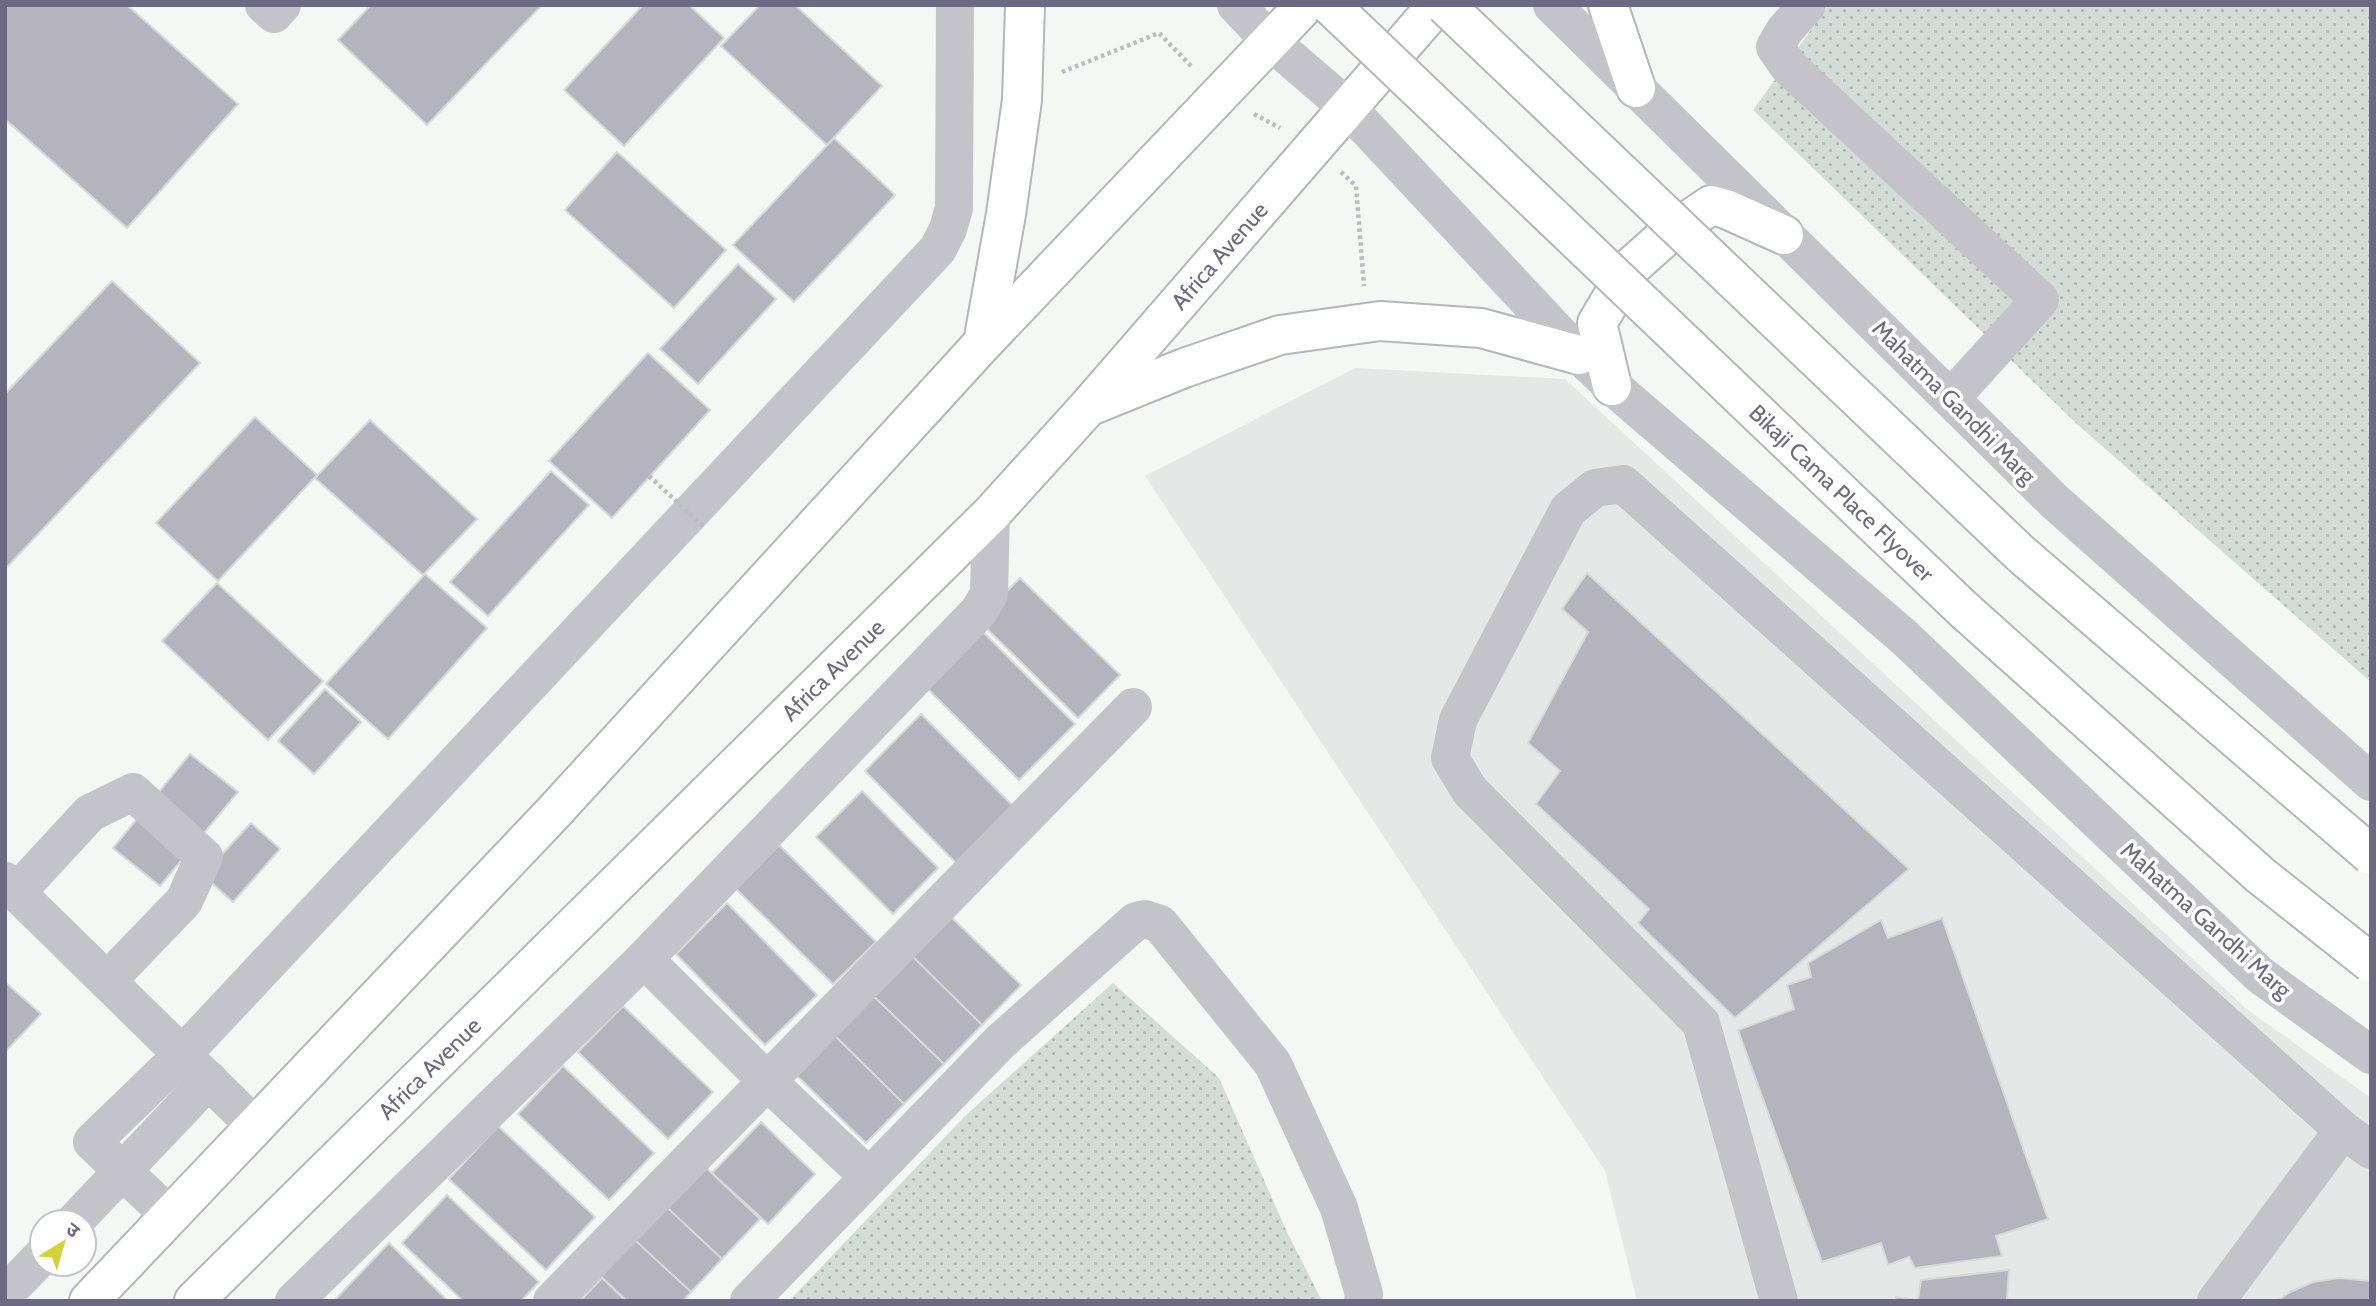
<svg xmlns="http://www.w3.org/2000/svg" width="2376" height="1306" viewBox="0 0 2376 1306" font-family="Cabin,'Noto Sans Devanagari',sans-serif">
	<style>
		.built { fill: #e6e8e8 }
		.green { fill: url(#green-dots) }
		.building { fill: #b5b3bd; stroke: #d8d9d7; stroke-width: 2 }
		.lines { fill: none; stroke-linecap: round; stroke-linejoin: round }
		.major-casing { stroke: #b6b5bc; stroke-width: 42 }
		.path { stroke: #bcbbc0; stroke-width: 4.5; stroke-dasharray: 3.5 3.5; stroke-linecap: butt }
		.minor { stroke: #c5c3ca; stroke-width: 38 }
		.major { stroke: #fff; stroke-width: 38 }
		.major-bridge-casing { stroke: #b6b5bc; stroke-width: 42; stroke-linecap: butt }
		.path-bridge { stroke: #bcbbc0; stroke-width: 4.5; stroke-dasharray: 3.5 3.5; stroke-linecap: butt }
		.major-bridge { stroke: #fff; stroke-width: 38 }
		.labels { text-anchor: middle; stroke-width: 7; stroke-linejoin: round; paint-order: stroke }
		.street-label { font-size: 23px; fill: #6e6983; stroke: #fff }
	</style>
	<defs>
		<pattern id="green-dots" width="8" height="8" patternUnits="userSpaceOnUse" patternTransform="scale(1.75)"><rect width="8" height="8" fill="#d4dcd8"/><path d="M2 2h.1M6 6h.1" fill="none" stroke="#b0b6b5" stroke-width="1.8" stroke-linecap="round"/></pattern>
	</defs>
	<rect width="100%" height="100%" fill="#f5f7f5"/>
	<!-- built -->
	<polygon class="built" points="1355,368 1565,379 2248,1010 2371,1098 2371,1301 1637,1301 1605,1171 1145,476"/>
	<!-- green -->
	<g class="green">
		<polygon points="1829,5 2371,5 2371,682 2078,425 1753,110"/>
		<polygon points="1113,983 1219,1078 1286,1230 1322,1301 789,1301 965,1116"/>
	</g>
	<!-- building -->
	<g class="building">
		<polygon points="5,5 127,5 238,104 127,228 5,119"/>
		<polygon points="371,5 542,5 427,125 338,40"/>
		<polygon points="643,5 689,5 724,38 624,146 564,90"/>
		<polygon points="760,5 795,5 882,86 827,145 721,46"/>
		<polygon points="834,138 895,195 794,302 733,245"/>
		<polygon points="617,152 726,250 674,308 565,210"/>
		<polygon points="738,264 776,299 698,384 660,349"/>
		<polygon points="112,281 200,363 5,569 5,394"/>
		<polygon points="648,353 710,410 612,518 549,461"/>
		<polygon points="255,417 317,475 218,581 156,523"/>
		<polygon points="370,420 477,519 423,575 315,478"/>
		<polygon points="551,471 589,505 488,616 450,582"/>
		<polygon points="1587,573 1909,869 1735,1018 1638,923 1649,909 1536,804 1560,771 1528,743 1588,632 1562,609"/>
		<polygon points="425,574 487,628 388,739 326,684"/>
		<polygon points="1020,578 1120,675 1078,718 978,620"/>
		<polygon points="217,583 323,681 268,740 162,641"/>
		<polygon points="976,625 1075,724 1019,780 920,681"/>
		<polygon points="325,689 361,722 314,774 278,741"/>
		<polygon points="921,714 1020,813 963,870 865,771"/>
		<polygon points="190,754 238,792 160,886 113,848"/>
		<polygon points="862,791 938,868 893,914 816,837"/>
		<polygon points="251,823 280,849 233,902 203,875"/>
		<polygon points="779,845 876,942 833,984 736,889"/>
		<polygon points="727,903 817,995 765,1045 676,954"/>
		<polygon points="944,910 1021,985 982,1025 905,949"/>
		<polygon points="1942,918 2048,1219 1996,1236 2002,1256 1915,1268 1909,1257 1888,1265 1881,1243 1822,1262 1738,1030 1794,1009 1787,985 1811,977 1808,963 1881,920 1888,938"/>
		<polygon points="905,949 982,1025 944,1064 866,989"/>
		<polygon points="5,982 41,1014 5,1052"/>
		<polygon points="866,989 944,1064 904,1104 828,1029"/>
		<polygon points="623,1006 713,1092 668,1139 578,1052"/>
		<polygon points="828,1029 904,1104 866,1143 789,1068"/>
		<polygon points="563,1066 654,1153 609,1200 518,1114"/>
		<polygon points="761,1122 815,1174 768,1224 712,1173"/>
		<polygon points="498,1126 595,1217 546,1270 449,1179"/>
		<polygon points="696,1158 760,1219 722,1259 658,1199"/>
		<polygon points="447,1195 539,1282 521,1301 463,1301 402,1243"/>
		<polygon points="658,1199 722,1259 691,1292 626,1232"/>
		<polygon points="626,1232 691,1292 683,1301 627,1301 592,1268"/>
		<polygon points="389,1243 448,1301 334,1301"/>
		<polygon points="2009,1270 2007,1299 2015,1301 1895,1301 1896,1297 1918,1300 1921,1280"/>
		<polygon points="602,1278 626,1301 580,1301"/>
		<polygon points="2339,1278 2371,1281 2371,1301 2277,1301 2290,1292 2313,1282"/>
	</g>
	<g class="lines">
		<!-- major casing -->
		<g class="major-casing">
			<g id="major">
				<polyline points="1608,5 1636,88"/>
				<polyline points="983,343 1006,214 1022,100 1025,5"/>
				<polyline points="1612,386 1597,323 1630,268 1667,235 1711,205 1726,209 1784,235"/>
				<polyline points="1095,404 1184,368 1280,335 1380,321 1481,328 1579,355"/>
				<polyline points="89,1301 553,813 983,343 1305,5"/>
				<path id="s1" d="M194,1301l797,-787 97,-107 349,-402"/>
			</g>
		</g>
		<!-- path -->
		<g class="path">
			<polyline points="1062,72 1159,33 1192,67"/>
			<polyline points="1254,114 1280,128"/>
			<polyline points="1341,172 1356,186 1364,286"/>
		</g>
		<!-- minor -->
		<g class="minor">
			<polyline points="264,5 274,14 282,5"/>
			<polyline points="1236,5 1270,41 1347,107 1579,355 1612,386 1905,638 2260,975 2371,1055"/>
			<polyline points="1552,5 2054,501 2371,782"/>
			<polyline points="1807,5 1785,30 1775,47 1789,67 2040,300 1951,398"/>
			<polyline points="5,881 254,1125"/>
			<polyline points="17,892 90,813 133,792 204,857 184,901 107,981"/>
			<polyline points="644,959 767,1081 869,1177"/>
			<polyline points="169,1215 92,1142 182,1055 938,249 948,229 954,208 955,5"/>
			<polyline points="74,1222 209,1080"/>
			<polyline points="5,1294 42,1256"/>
			<polyline points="294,1301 644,959 979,611 989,594 991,514"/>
			<polyline points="552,1301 1133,707"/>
			<polyline points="749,1301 1000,1042 1136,921 1145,919 1160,924 1273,1064 1339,1208 1364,1294 1363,1301"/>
			<polyline points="1779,1301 1701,1023 1470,791 1450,758 1458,720 1568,510 1595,488 1623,484 2343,1130 2371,1150"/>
			<polyline points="2216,1301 2343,1130"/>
		</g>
		<!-- major -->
		<use href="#major" class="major"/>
		<!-- major-bridge casing -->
		<g class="major-bridge-casing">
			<g id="major-bridge">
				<path id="s2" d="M1330,5l633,604 297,266 111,88"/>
				<polyline points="1445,5 2021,554 2371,855"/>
			</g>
		</g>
		<!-- path-bridge -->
		<polyline class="path-bridge" points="649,476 704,527"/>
		<!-- major-bridge -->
		<use href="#major-bridge" class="major-bridge"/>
	</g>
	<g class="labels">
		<!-- street labels -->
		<g class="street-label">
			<text dy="8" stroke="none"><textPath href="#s1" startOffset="1465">Africa Avenue</textPath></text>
			<text transform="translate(1954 402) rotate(45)" y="8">Mahatma Gandhi Marg</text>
			<text dy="8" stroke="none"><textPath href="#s2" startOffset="707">Bikaji Cama Place Flyover</textPath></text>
			<text dy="8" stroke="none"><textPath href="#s1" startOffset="898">Africa Avenue</textPath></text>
			<text transform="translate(2206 920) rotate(42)" y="8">Mahatma Gandhi Marg</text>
			<text dy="8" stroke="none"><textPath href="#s1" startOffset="331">Africa Avenue</textPath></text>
		</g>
	</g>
	<!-- border -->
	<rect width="2376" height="1306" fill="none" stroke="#6e6983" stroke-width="14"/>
	<!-- north arrow -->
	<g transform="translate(63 1243) rotate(37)"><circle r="33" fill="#ffffff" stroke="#c5c3cd" stroke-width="2"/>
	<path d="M0-5L12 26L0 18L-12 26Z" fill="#d3d239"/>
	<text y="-10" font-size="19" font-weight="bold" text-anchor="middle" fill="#6e6983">उ</text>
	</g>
</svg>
